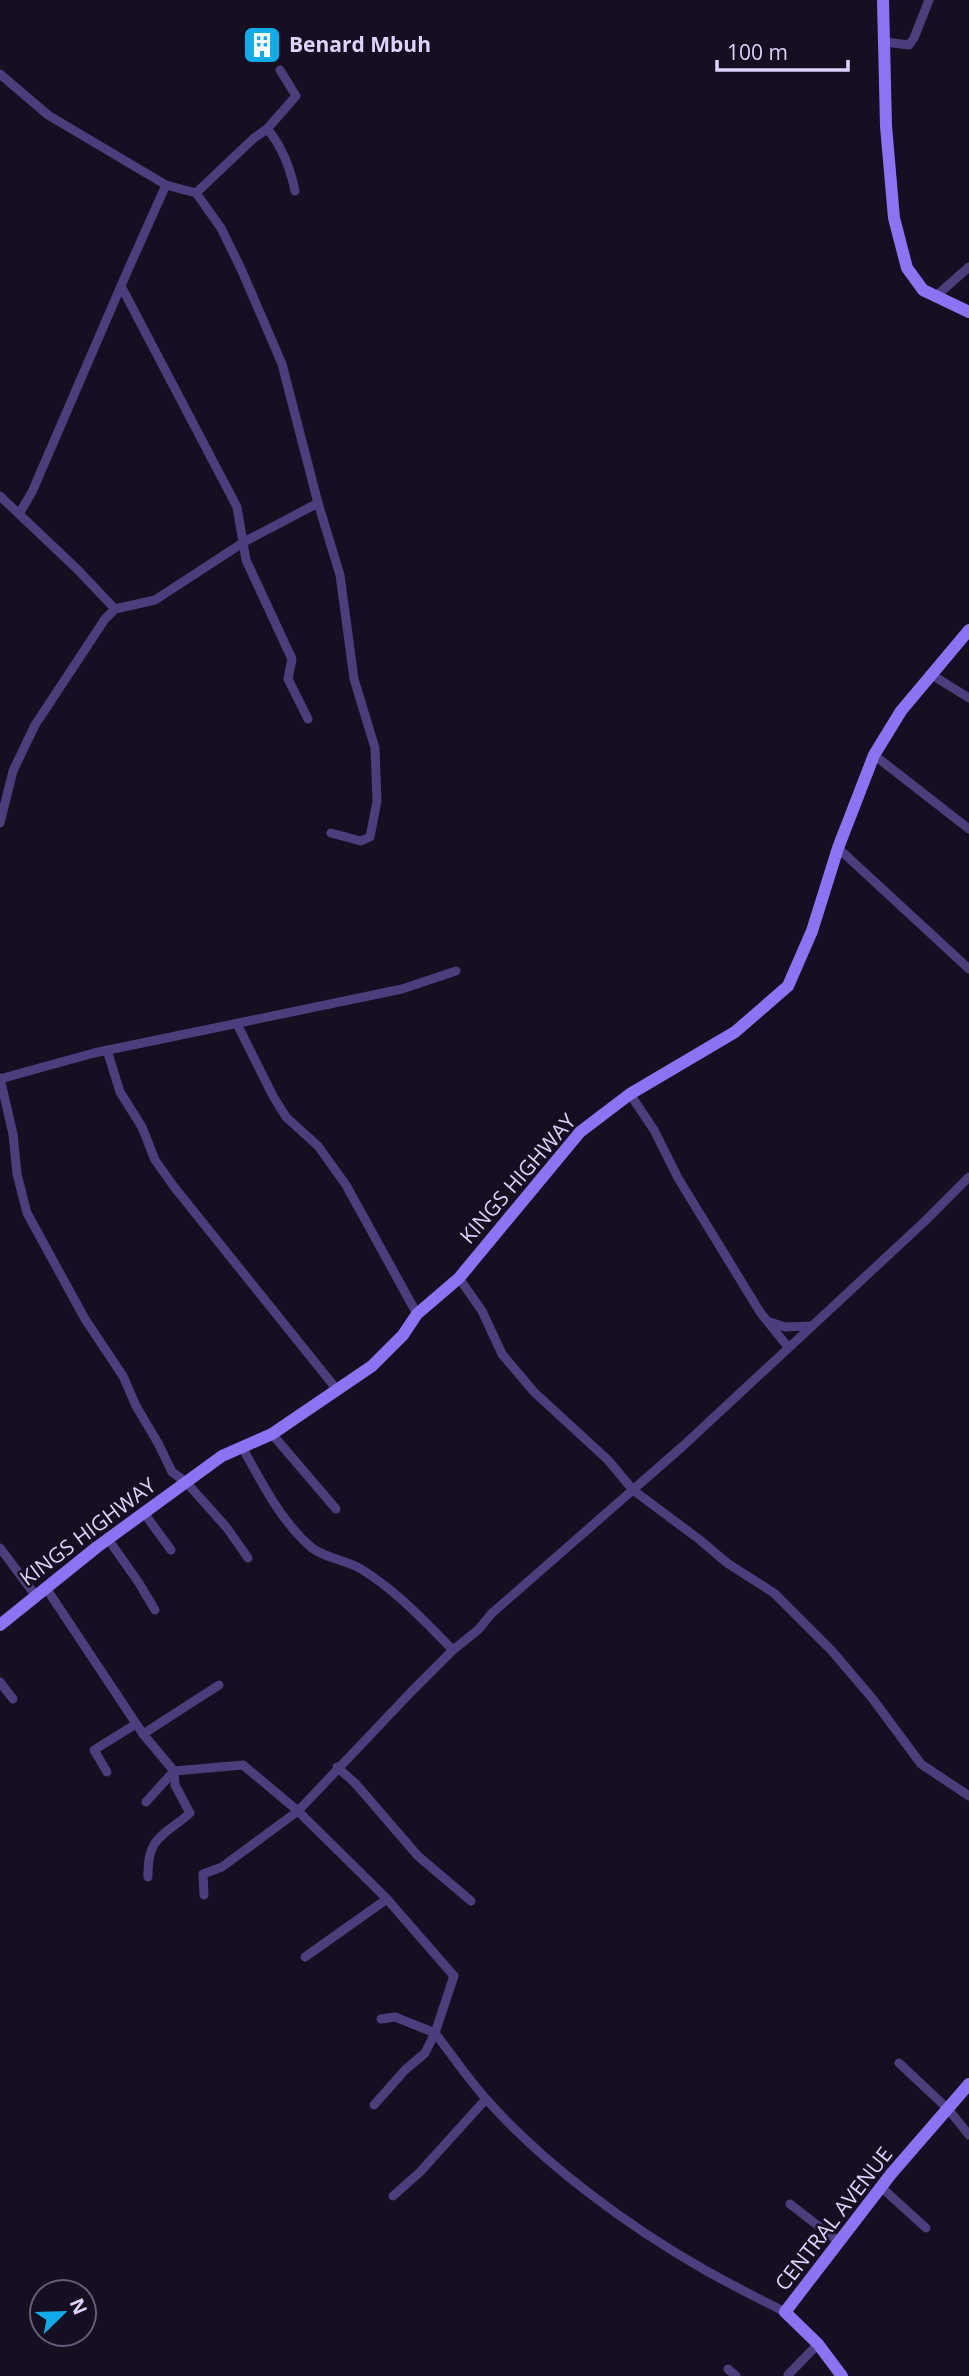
<svg xmlns="http://www.w3.org/2000/svg" width="969" height="2376" viewBox="0 0 969 2376" font-family="'Open Sans',sans-serif">
	<style>
		.lines { fill: none; stroke-linecap: round; stroke-linejoin: round }
		.street { stroke: #4c3e7d; stroke-width: 9 }
		.secondary { stroke: #8e72f4; stroke-width: 12 }
		.labels { text-anchor: middle; stroke-width: 5; stroke-linejoin: round; paint-order: stroke }
		.poi-label { font-size: 21px; font-weight: bold; fill: #dfd3fc; stroke: #160f22; text-anchor: start }
		.street-label { font-size: 21px; fill: #dfd3fc; stroke: #160f22 }
	</style>
	<rect width="100%" height="100%" fill="#160f22"/>
	<g class="lines">
		<!-- street -->
		<g class="street">
			<polyline points="885,42 909,45 914,38 929,0"/>
			<polyline points="0,74 48,115 166,185 196,193 221,228 242,271 282,364 318,503 340,575 354,679 375,748 377,801 370,837 361,841 331,833"/>
			<polyline points="267,129 296,96 280,70"/>
			<path d="M196,193l58,-55 13,-9c14,15 24,41 28,62"/>
			<polyline points="121,286 237,507 246,560 292,659 288,679 308,719"/>
			<polyline points="936,296 969,267"/>
			<polyline points="0,496 77,569 115,609 105,619 35,725 13,771 0,823"/>
			<polyline points="19,514 32,492 127,272 166,185"/>
			<polyline points="115,609 155,600 244,542 318,503"/>
			<polyline points="932,675 969,698"/>
			<polyline points="874,755 969,829"/>
			<polyline points="838,848 969,969"/>
			<polyline points="237,1024 273,1096 286,1117 318,1146 346,1185 417,1314"/>
			<polyline points="107,1050 120,1092 142,1127 155,1160 175,1188 338,1391"/>
			<polyline points="0,1078 13,1134 17,1174 27,1213 85,1319 123,1376 136,1406 158,1443 172,1472 186,1482 227,1528 248,1558"/>
			<polyline points="0,1079 94,1053 402,989 456,971"/>
			<polyline points="630,1094 654,1130 678,1178 760,1312 788,1347"/>
			<polyline points="459,1278 482,1311 502,1354 534,1392 608,1460 633,1490 700,1540 727,1563 774,1593 832,1651 872,1698 921,1764 969,1796"/>
			<polyline points="770,1322 785,1327 811,1326"/>
			<polyline points="272,1434 336,1509"/>
			<path d="M242,1447c19,34 39,75 70,101 15,11 34,12 49,21 36,22 63,52 92,81"/>
			<polyline points="144,1513 171,1550"/>
			<polyline points="108,1539 139,1583 155,1610"/>
			<polyline points="0,1548 36,1596"/>
			<path d="M46,1588l97,146 31,37 69,-6 55,46 89,88 67,77 -19,57c17,22 33,46 52,67 58,65 142,127 218,170 26,15 53,28 80,42"/>
			<polyline points="0,1682 13,1699"/>
			<polyline points="143,1734 219,1685"/>
			<polyline points="337,1767 355,1783 418,1856 471,1901"/>
			<polyline points="107,1772 94,1750 136,1724"/>
			<polyline points="146,1802 174,1771"/>
			<path d="M148,1877c-1,-41 15,-40 42,-64l-15,-28 -1,-14"/>
			<polyline points="204,1895 203,1874 222,1867 298,1811 411,1692 453,1650 479,1629 491,1614 683,1446 924,1222 969,1177"/>
			<polyline points="305,1957 387,1899"/>
			<polyline points="899,2063 948,2109 969,2135"/>
			<polyline points="374,2105 405,2070 425,2053 435,2033 395,2017 381,2019"/>
			<polyline points="881,2187 926,2228"/>
			<polyline points="393,2196 420,2172 486,2099"/>
			<polyline points="790,2204 839,2242"/>
			<polyline points="728,2369 736,2376"/>
			<polyline points="788,2375 818,2344"/>
		</g>
		<!-- secondary -->
		<g class="secondary">
			<polyline points="883,0 886,126 894,218 907,268 923,290 969,312"/>
			<polyline points="0,1625 97,1547 222,1456 272,1434 372,1366 403,1335 417,1314 459,1278 580,1132 630,1094 735,1032 788,986 812,931 838,848 874,755 901,711 969,630"/>
			<polyline points="842,2376 818,2344 785,2312 891,2174 969,2084"/>
		</g>
	</g>
	<!-- icons -->
	<defs>
		<g id="building-square" transform="scale(2.0125)"><rect x="-9" y="-9" width="18" height="18" rx="4" fill="#12abe9" stroke="#160f22"/><path d="M-4-6H4V6H1V3H-1V6H-4ZM-2.5-4.3h1.7v1.8h-1.7ZM.8-4.3h1.7v1.8H.8ZM-2.5-1h1.7V.8h-1.7ZM.8-1h1.7V.8H.8Z" fill="#fff"/></g>
	</defs>
	<g fill-rule="evenodd">
		<use href="#building-square" x="262" y="45"/>
	</g>
	<g class="labels">
		<!-- poi labels -->
		<g class="poi-label">
			<text x="289" y="52">Benard Mbuh</text>
		</g>
		<!-- street labels -->
		<g class="street-label">
			<text transform="translate(518 1179) rotate(-49)" y="7">KINGS HIGHWAY</text>
			<text transform="translate(88 1532) rotate(-37)" y="7">KINGS HIGHWAY</text>
			<text transform="translate(834 2219) rotate(-52)" y="7">CENTRAL AVENUE</text>
		</g>
	</g>
	<!-- north arrow -->
	<g transform="translate(63 2313) rotate(67)"><circle r="33" fill="#160f22" stroke="#665d79" stroke-width="2"/>
	<path d="M0-5L12 26L0 18L-12 26Z" fill="#12abe9"/>
	<text y="-10" font-size="19" font-weight="bold" text-anchor="middle" fill="#dfd3fc">N</text>
	</g>
	<!-- scale -->
	<path d="M717 60v10h131v-10" fill="none" stroke="#dfd3fc" stroke-width="3.5"/>
	<text x="727" y="60" font-size="21" fill="#dfd3fc" stroke="#160f22" stroke-width="5" paint-order="stroke">100 m</text>
</svg>
